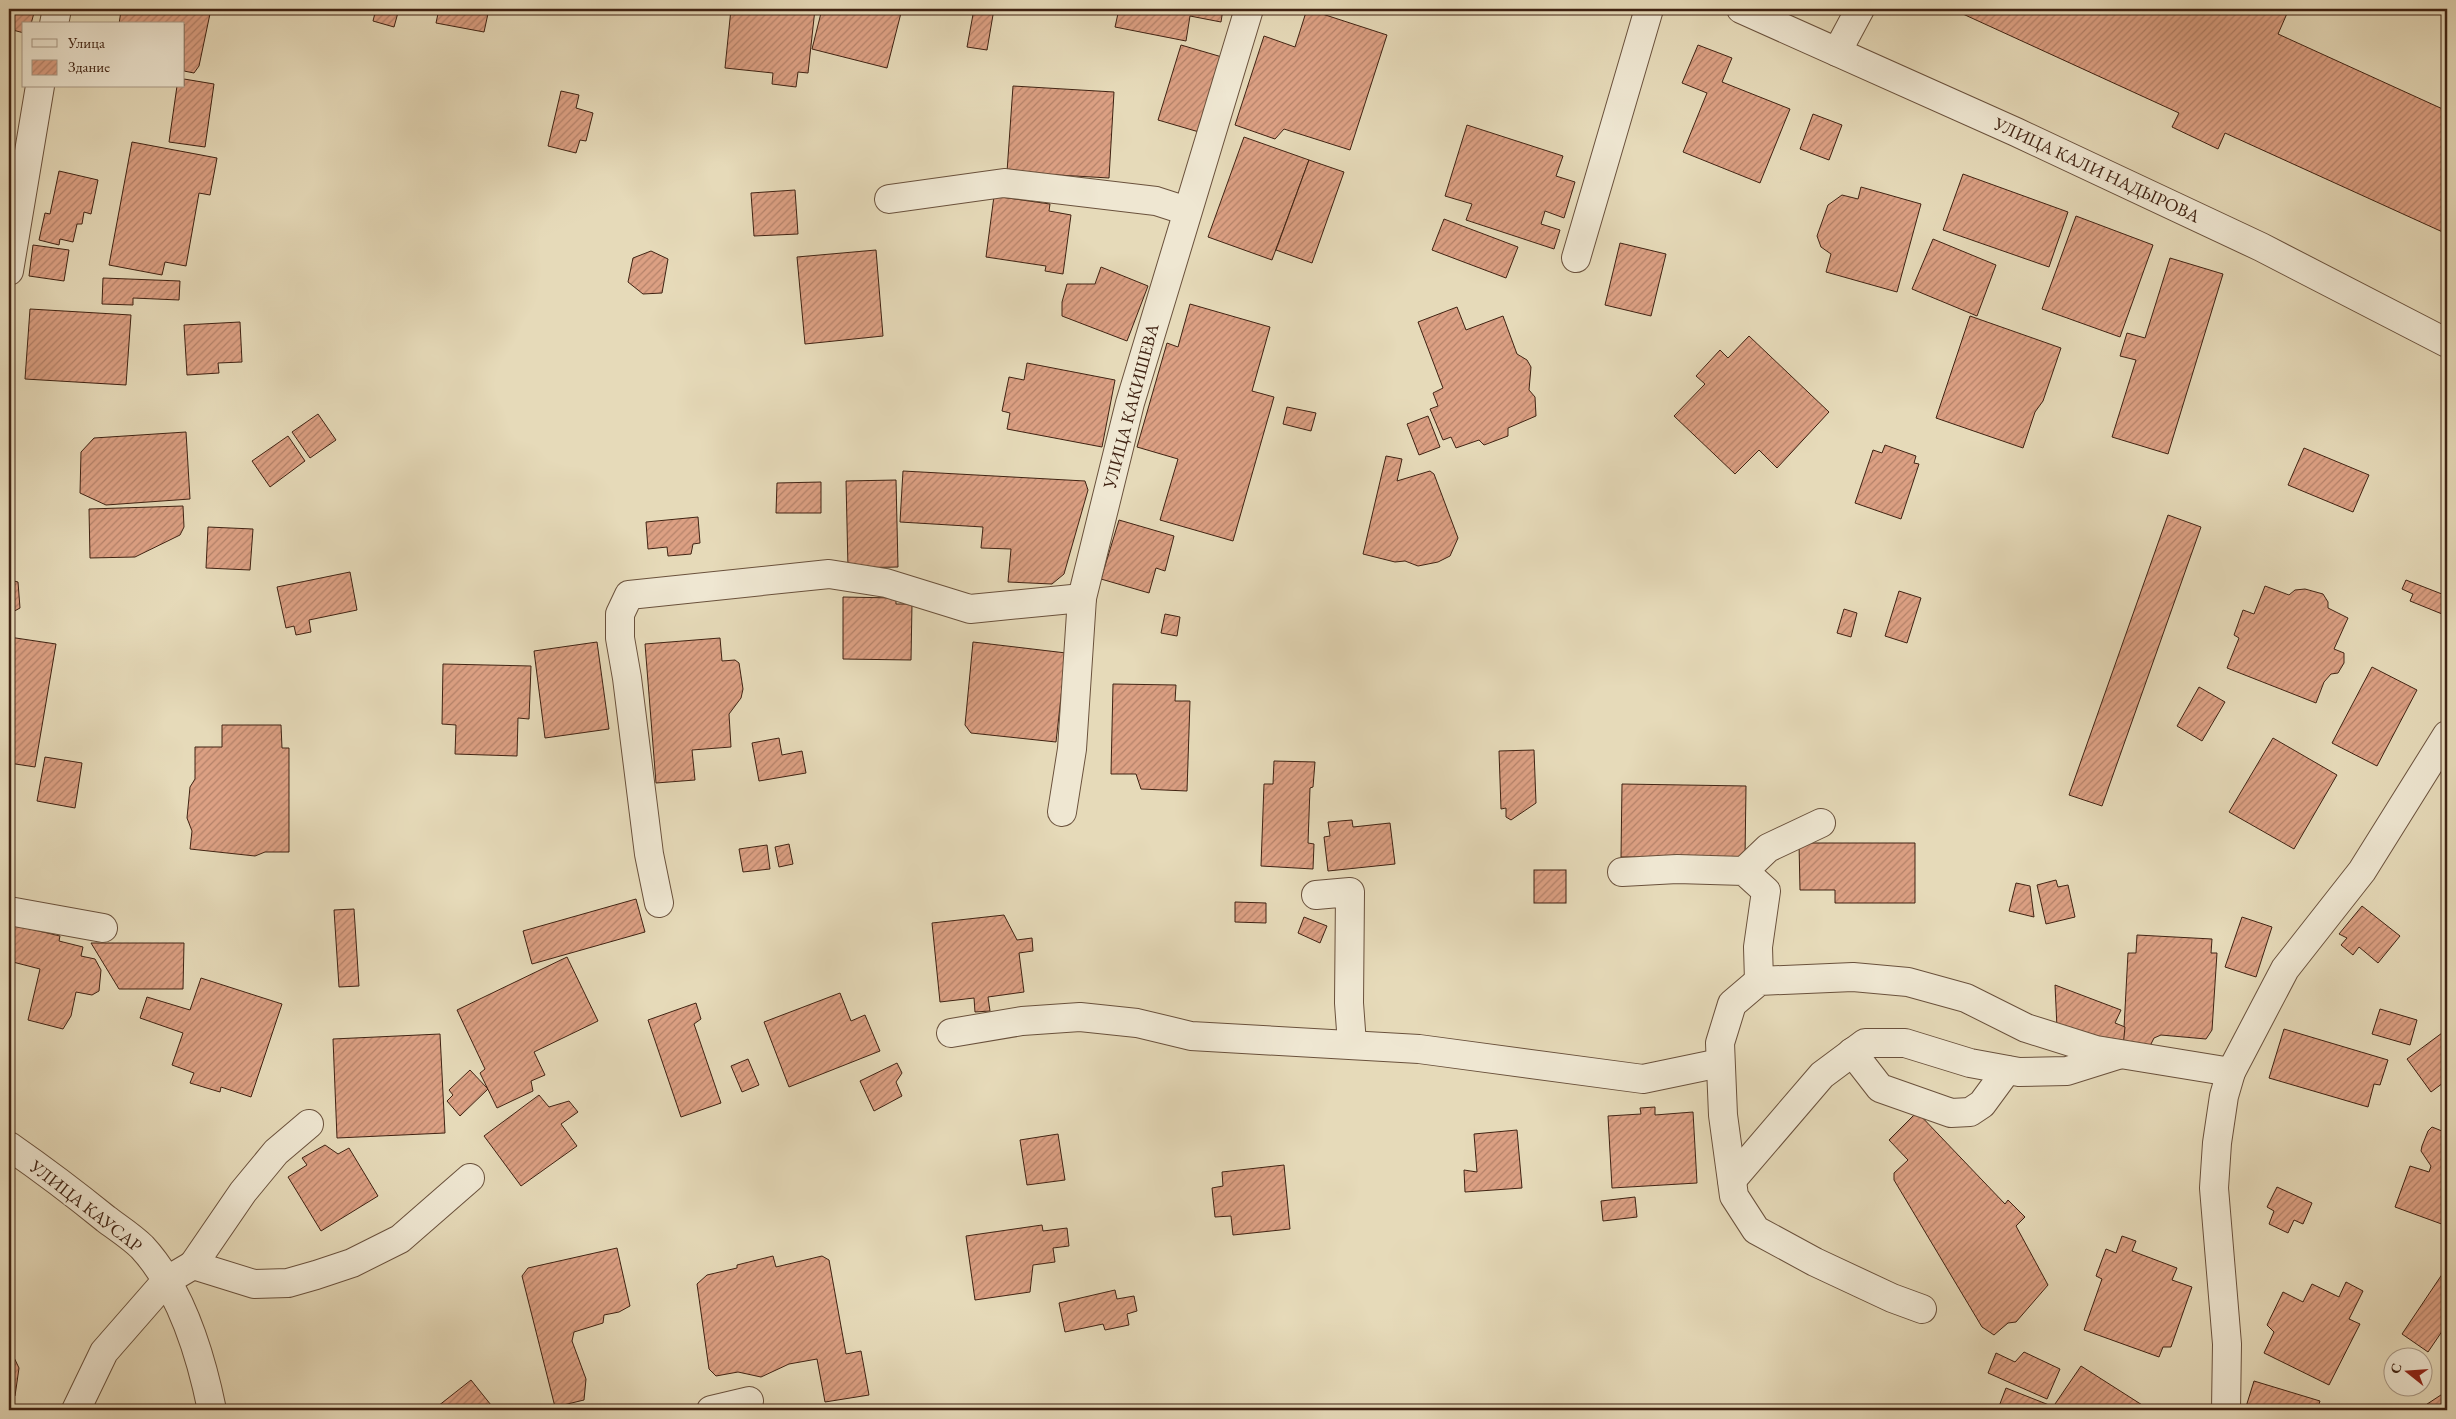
<svg xmlns="http://www.w3.org/2000/svg" width="2456" height="1419" viewBox="0 0 2456 1419" font-family="'EB Garamond',serif">
	<style>
		.building { fill: url(#building-hatch); stroke: #402313 }
		.lines { fill: none; stroke-linecap: round; stroke-linejoin: round }
		.minor-casing { stroke: #6a513c; stroke-width: 30 }
		.minor { stroke: #efe7d2; stroke-width: 28 }
		.labels { text-anchor: middle; stroke-width: 4.5; stroke-linejoin: round; paint-order: stroke }
		.street-label { font-size: 18px; fill: #402313; stroke: #efe7d2 }
	</style>
	<defs>
		<pattern id="building-hatch" width="6" height="6" patternUnits="userSpaceOnUse" patternTransform="scale(1.25)"><rect width="6" height="6" fill="#dca083"/><path d="M-1 1l2-2M0 6l6-6M5 7l2-2" fill="none" stroke="#b4826a"/></pattern>
	</defs>
	<rect width="100%" height="100%" fill="#e6dab9"/>
	<filter id="stains"><feTurbulence type="fractalNoise" baseFrequency=".004" numOctaves="4"/><feColorMatrix values="0 0 0 0 .2 0 0 0 0 .09 0 0 0 0 .02 0 0 0 .5 -.17"/></filter>
	<radialGradient id="worn" r=".72"><stop offset=".6" stop-color="#630" stop-opacity="0"/><stop offset="1" stop-color="#630" stop-opacity=".3"/></radialGradient>
	<!-- building -->
	<g class="building">
		<polygon points="9,9 35,9 31,24 24,24 24,33 9,29"/>
		<polygon points="112,9 211,9 199,66 194,73 184,71 184,24 119,24 121,11"/>
		<polygon points="376,9 399,9 394,27 373,21"/>
		<polygon points="439,9 489,9 484,32 436,23"/>
		<polygon points="731,9 815,9 808,73 798,72 796,87 772,84 773,73 725,68"/>
		<polygon points="822,9 902,9 887,68 812,49"/>
		<polygon points="974,9 994,9 987,50 967,47"/>
		<polygon points="1119,9 1223,9 1221,22 1190,16 1186,41 1115,27"/>
		<polygon points="1307,9 1387,35 1350,150 1284,129 1275,139 1235,125 1264,36 1295,47"/>
		<polygon points="1952,9 2289,9 2278,34 2447,111 2447,234 2225,133 2218,149 2172,127 2179,113"/>
		<polygon points="1181,45 1222,57 1199,132 1158,120"/>
		<polygon points="1698,45 1732,58 1722,82 1790,109 1760,183 1683,152 1707,93 1682,83"/>
		<polygon points="184,79 214,84 205,147 169,142 177,86 184,86"/>
		<polygon points="1013,86 1114,92 1109,178 1007,172"/>
		<polygon points="561,91 579,95 576,108 593,113 586,141 580,140 576,153 548,146"/>
		<polygon points="1813,114 1842,125 1829,160 1800,149"/>
		<polygon points="1467,125 1563,156 1556,176 1575,182 1564,218 1545,211 1541,224 1560,230 1554,249 1466,220 1472,204 1445,196"/>
		<polygon points="1244,137 1309,160 1272,260 1208,237"/>
		<polygon points="132,142 217,158 210,195 199,193 186,266 165,262 162,275 109,265"/>
		<polygon points="1309,160 1344,172 1312,263 1276,250"/>
		<polygon points="59,171 98,180 91,214 84,212 82,224 77,224 73,242 60,239 59,245 39,240 45,213 50,214"/>
		<polygon points="1963,174 2068,212 2049,267 1943,230"/>
		<polygon points="1861,187 1921,204 1897,292 1826,272 1831,254 1821,247 1817,236 1828,205 1842,195 1858,199"/>
		<polygon points="795,190 798,234 754,236 751,193"/>
		<polygon points="994,196 1050,204 1049,211 1071,215 1063,274 1045,271 1046,266 986,257"/>
		<polygon points="2076,216 2153,245 2120,337 2042,309"/>
		<polygon points="1444,219 1518,247 1506,278 1432,250"/>
		<polygon points="1933,239 1996,265 1977,316 1912,289"/>
		<polygon points="1620,243 1666,254 1651,316 1605,305"/>
		<polygon points="33,245 69,250 64,281 29,276"/>
		<polygon points="876,250 883,336 805,344 797,257"/>
		<polygon points="651,251 668,259 662,293 643,294 628,282 633,258"/>
		<polygon points="2170,258 2223,274 2168,454 2112,437 2136,360 2120,356 2127,333 2145,338"/>
		<polygon points="1101,267 1148,286 1127,341 1062,316 1062,302 1067,284 1095,284"/>
		<polygon points="103,278 180,281 179,300 133,298 133,305 102,304"/>
		<polygon points="1190,304 1270,327 1252,391 1274,397 1233,541 1160,520 1178,459 1137,447 1167,343 1178,347"/>
		<polygon points="1457,307 1466,330 1503,316 1517,354 1527,360 1531,367 1529,390 1535,397 1536,416 1508,428 1508,436 1484,445 1479,440 1456,448 1451,437 1443,440 1430,409 1438,406 1433,393 1443,388 1418,322"/>
		<polygon points="30,309 131,315 126,385 25,379"/>
		<polygon points="1970,316 2061,348 2043,401 2035,412 2023,448 1936,418"/>
		<polygon points="240,322 242,362 218,363 219,373 187,375 184,325"/>
		<polygon points="1749,336 1829,412 1777,468 1759,450 1735,474 1674,416 1705,384 1696,376 1720,350 1728,358"/>
		<polygon points="1027,363 1115,380 1102,447 1007,429 1010,413 1002,411 1009,377 1024,380"/>
		<polygon points="1287,407 1316,413 1311,431 1283,424"/>
		<polygon points="318,414 336,440 310,458 292,432"/>
		<polygon points="1428,416 1440,447 1419,455 1407,424"/>
		<polygon points="186,432 190,499 106,505 80,493 81,452 94,438"/>
		<polygon points="288,436 305,461 270,487 252,461"/>
		<polygon points="1885,445 1916,456 1914,463 1919,464 1901,519 1855,503 1873,450 1882,453"/>
		<polygon points="2304,448 2369,475 2353,512 2288,485"/>
		<polygon points="1386,456 1402,459 1397,481 1430,471 1434,474 1458,538 1450,556 1438,562 1418,566 1405,561 1395,562 1363,554"/>
		<polygon points="903,471 1085,481 1088,490 1064,574 1052,584 1008,582 1011,549 981,548 983,527 900,522"/>
		<polygon points="896,480 898,567 848,568 846,481"/>
		<polygon points="821,482 821,513 776,513 777,483"/>
		<polygon points="183,506 184,527 180,535 135,557 90,558 89,509"/>
		<polygon points="2168,515 2201,527 2102,806 2069,795"/>
		<polygon points="698,517 700,543 693,544 691,554 668,556 667,547 648,549 646,522"/>
		<polygon points="1119,520 1174,536 1165,571 1156,568 1149,593 1101,579"/>
		<polygon points="208,527 253,529 250,570 206,568"/>
		<polygon points="350,572 357,610 309,620 311,632 296,635 294,626 286,628 277,587"/>
		<polygon points="2406,580 2447,596 2447,616 2410,601 2413,594 2402,589"/>
		<polygon points="14,581 18,582 20,608 9,614 9,582"/>
		<polygon points="2265,586 2289,595 2295,590 2305,589 2323,594 2328,602 2328,608 2348,618 2334,649 2344,653 2344,663 2338,673 2331,674 2324,682 2316,703 2227,668 2239,638 2234,635 2243,610 2254,614"/>
		<polygon points="1899,591 1921,598 1907,643 1885,636"/>
		<polygon points="843,597 896,598 896,604 912,604 911,660 843,659"/>
		<polygon points="1844,609 1857,613 1851,637 1837,633"/>
		<polygon points="1165,614 1180,617 1177,636 1161,633"/>
		<polygon points="9,637 56,644 35,767 9,763"/>
		<polygon points="720,638 722,661 735,660 739,663 743,689 741,698 729,714 731,747 692,750 695,780 656,783 645,644"/>
		<polygon points="597,642 609,729 545,738 534,651"/>
		<polygon points="973,642 1066,653 1056,742 971,733 965,725"/>
		<polygon points="443,664 531,666 529,719 518,718 517,756 455,754 456,725 442,724"/>
		<polygon points="2372,667 2417,690 2377,766 2332,743"/>
		<polygon points="1113,684 1176,685 1175,701 1190,701 1187,791 1141,789 1136,774 1111,774"/>
		<polygon points="2199,687 2225,702 2202,741 2177,726"/>
		<polygon points="222,725 281,725 282,748 289,748 289,852 265,852 255,856 190,849 192,831 187,818 190,787 195,779 195,747 222,747"/>
		<polygon points="779,738 782,755 802,751 806,773 759,781 752,743"/>
		<polygon points="2273,738 2337,775 2294,849 2229,812"/>
		<polygon points="1534,750 1536,803 1511,820 1506,817 1506,808 1501,809 1499,751"/>
		<polygon points="45,757 82,763 75,808 37,801"/>
		<polygon points="1274,761 1315,762 1313,787 1310,788 1308,843 1314,844 1313,869 1261,866 1264,784 1273,784"/>
		<polygon points="1622,784 1746,786 1745,858 1621,857"/>
		<polygon points="1352,820 1353,827 1390,823 1395,864 1328,871 1324,837 1330,836 1328,822"/>
		<polygon points="1799,843 1915,843 1915,903 1835,903 1835,890 1800,890"/>
		<polygon points="789,844 793,864 779,867 775,847"/>
		<polygon points="767,845 770,869 743,872 739,849"/>
		<rect x="1534" y="870" width="32" height="33"/>
		<polygon points="2056,880 2058,887 2068,885 2075,917 2046,924 2037,885"/>
		<polygon points="2016,883 2030,886 2034,917 2009,911"/>
		<polygon points="636,899 645,932 532,964 523,931"/>
		<polygon points="1235,902 1266,903 1266,923 1235,922"/>
		<polygon points="2362,906 2400,936 2378,963 2359,947 2353,955 2341,945 2347,938 2339,934"/>
		<polygon points="354,909 359,986 339,987 334,910"/>
		<polygon points="1004,915 1017,940 1032,938 1033,951 1019,953 1024,992 988,997 990,1011 975,1012 974,998 940,1002 932,923"/>
		<polygon points="1304,917 1327,926 1320,943 1298,933"/>
		<polygon points="2242,917 2272,927 2256,977 2225,967"/>
		<polygon points="9,924 60,936 59,941 83,947 81,956 95,959 101,970 99,991 92,995 76,992 71,1016 63,1029 28,1020 40,969 9,961"/>
		<polygon points="2137,935 2212,939 2211,953 2217,953 2212,1030 2206,1039 2161,1035 2154,1038 2149,1048 2123,1047 2128,953 2136,953"/>
		<polygon points="91,943 184,943 183,989 119,989"/>
		<polygon points="567,957 598,1021 534,1052 545,1075 531,1081 533,1091 497,1108 480,1073 485,1069 457,1010"/>
		<polygon points="201,978 282,1004 251,1097 221,1087 220,1092 190,1083 194,1073 172,1065 183,1033 140,1018 147,997 190,1010"/>
		<polygon points="2055,985 2121,1010 2115,1023 2125,1027 2123,1047 2057,1028"/>
		<polygon points="840,993 851,1021 865,1015 880,1051 789,1087 764,1022"/>
		<polygon points="696,1003 701,1019 694,1024 721,1103 681,1117 648,1020"/>
		<polygon points="2380,1009 2417,1020 2410,1045 2372,1034"/>
		<polygon points="2284,1029 2388,1060 2380,1085 2374,1084 2368,1107 2269,1078"/>
		<polygon points="2442,1033 2447,1041 2447,1080 2431,1092 2407,1059"/>
		<polygon points="440,1034 445,1133 337,1138 333,1039"/>
		<polygon points="748,1059 759,1085 742,1092 731,1066"/>
		<polygon points="897,1063 902,1073 896,1082 902,1096 874,1111 860,1081"/>
		<polygon points="470,1070 488,1089 460,1116 447,1101 453,1095 449,1090"/>
		<polygon points="539,1095 549,1107 569,1101 578,1112 561,1124 577,1146 521,1186 484,1136"/>
		<polygon points="1655,1107 1655,1115 1693,1112 1697,1183 1612,1188 1608,1116 1641,1114 1640,1108"/>
		<polygon points="1917,1112 2005,1204 2008,1200 2025,1217 2016,1226 2048,1285 2016,1322 2008,1323 1994,1335 1982,1327 1894,1180 1894,1173 1908,1160 1889,1140"/>
		<polygon points="2432,1127 2447,1133 2447,1226 2395,1207 2410,1166 2429,1172 2431,1166 2421,1151 2422,1146 2428,1131"/>
		<polygon points="1517,1130 1522,1188 1465,1192 1464,1170 1477,1172 1474,1134"/>
		<polygon points="1058,1134 1065,1180 1027,1185 1020,1140"/>
		<polygon points="325,1145 338,1154 349,1148 378,1196 321,1231 288,1177 307,1165 302,1158"/>
		<polygon points="1284,1165 1290,1229 1233,1235 1231,1216 1215,1217 1212,1188 1223,1186 1222,1172"/>
		<polygon points="2277,1187 2312,1203 2303,1224 2294,1220 2288,1233 2269,1224 2274,1211 2267,1207"/>
		<polygon points="1635,1197 1637,1217 1603,1221 1601,1201"/>
		<polygon points="1042,1225 1043,1231 1067,1228 1069,1246 1053,1248 1055,1262 1033,1265 1030,1292 975,1300 966,1236"/>
		<polygon points="2122,1236 2136,1241 2132,1251 2177,1268 2172,1280 2192,1287 2171,1347 2163,1347 2159,1357 2084,1330 2102,1279 2096,1276 2106,1249 2116,1253"/>
		<polygon points="617,1248 630,1306 619,1312 604,1315 603,1323 574,1332 572,1341 586,1379 584,1400 555,1407 522,1276 528,1268"/>
		<polygon points="773,1256 776,1267 822,1256 829,1260 846,1354 861,1351 869,1395 825,1402 817,1359 789,1364 761,1377 738,1372 716,1376 709,1369 697,1284 707,1275 737,1268 737,1265"/>
		<polygon points="2447,1267 2447,1329 2445,1327 2428,1352 2402,1334"/>
		<polygon points="2346,1282 2363,1291 2349,1319 2360,1324 2329,1385 2264,1353 2274,1332 2267,1325 2283,1292 2303,1302 2312,1284 2339,1297"/>
		<polygon points="1115,1290 1117,1299 1134,1296 1137,1311 1127,1314 1129,1325 1105,1330 1103,1324 1065,1332 1059,1303"/>
		<polygon points="9,1347 19,1368 15,1396 9,1399"/>
		<polygon points="2024,1352 2060,1369 2047,1399 1988,1373 1996,1353 2015,1362"/>
		<polygon points="2081,1366 2150,1410 2065,1410 2055,1404"/>
		<polygon points="471,1380 495,1410 433,1410"/>
		<polygon points="2254,1381 2320,1401 2317,1410 2245,1410"/>
		<polygon points="2006,1388 2049,1405 2047,1410 1998,1409"/>
		<polygon points="2447,1391 2447,1410 2418,1410"/>
	</g>
	<g class="lines">
		<!-- minor casing -->
		<g class="minor-casing">
			<g id="minor">
				<polyline points="1741,9 2016,132 2261,247 2447,343"/>
				<polyline points="54,24 57,9"/>
				<polyline points="1837,52 1860,9"/>
				<polyline points="889,199 1004,183 1156,201 1187,211"/>
				<polyline points="1576,258 1649,9"/>
				<polyline points="9,271 40,86"/>
				<polyline points="1062,812 1072,749 1082,598 1130,403 1249,9"/>
				<polyline points="1744,871 1768,848 1821,823"/>
				<polyline points="1622,872 1677,869 1744,871 1766,891 1758,947 1759,981"/>
				<polyline points="1316,895 1350,892 1349,1003 1352,1044"/>
				<polyline points="659,903 649,854 627,678 620,638 620,614 629,595 829,574 886,583 970,609 1082,598"/>
				<polyline points="9,911 103,928"/>
				<polyline points="951,1033 1022,1021 1080,1017 1137,1023 1191,1036 1419,1049 1643,1079 1720,1063"/>
				<polyline points="1852,1052 1880,1088 1951,1113 1970,1112 1982,1104 2007,1070"/>
				<path d="M9,1146c33,23 65,47 97,73 12,9 26,18 36,28 39,42 59,109 70,163"/>
				<polyline points="1732,1180 1822,1075 1865,1043 1905,1043 1970,1063 2019,1072 2067,1071 2118,1055"/>
				<polyline points="193,1265 243,1192 276,1152 309,1124"/>
				<polyline points="1922,1309 1892,1298 1815,1262 1756,1230 1734,1196 1723,1115 1720,1043 1732,1004 1759,981 1853,977 1908,982 1966,998 2026,1028 2096,1050 2231,1072"/>
				<polyline points="76,1410 104,1352 166,1281 193,1265 254,1284 288,1283 316,1275 352,1263 400,1239 470,1178"/>
				<polyline points="711,1410 749,1401"/>
				<polyline points="2226,1410 2227,1344 2214,1188 2217,1143 2224,1096 2231,1072 2285,969 2362,871 2447,735"/>
			</g>
		</g>
		<!-- minor -->
		<use href="#minor" class="minor"/>
	</g>
	<g class="labels">
		<!-- street labels -->
		<g class="street-label">
			<text transform="translate(2097 170) rotate(25)" y="6">УЛИЦА КАЛИ НАДЫРОВА</text>
			<text transform="translate(1131 406) rotate(-75)" y="6">УЛИЦА КАКИШЕВА</text>
			<text transform="translate(86 1206) rotate(38)" y="6">УЛИЦА КАУСАР</text>
		</g>
	</g>
	<!-- margin -->
	<rect width="2456" height="1419" fill="none" stroke="#e6dab9" stroke-width="30"/>
	<rect x="10" y="10" width="2436" height="1399" fill="none" stroke="#402313" stroke-width="2.5"/>
	<rect x="15" y="15" width="2426" height="1389" fill="none" stroke="#402313"/>
	<!-- legend -->
	<rect x="22" y="22" width="162" height="65" fill="#efe7d2" stroke="#a99986"/>
	<rect x="32" y="39" width="25" height="8" fill="#efe7d2" stroke="#a99986"/>
	<text x="68" y="48" font-size="15" fill="#402313">Улица</text>
	<rect x="32" y="60" width="25" height="15" fill="url(#building-hatch)" stroke="#a99986"/>
	<text x="68" y="72" font-size="15" fill="#402313">Здание</text>
	<!-- north arrow -->
	<g transform="translate(2408 1372) rotate(287)"><circle r="24" fill="#efe7d2" stroke="#a99986"/>
	<path d="M0-4L9 19L0 12L-9 19Z" fill="#8f2418"/>
	<text y="-8" font-size="14" font-weight="bold" text-anchor="middle" fill="#402313">С</text>
	</g>
	<rect width="100%" height="100%" filter="url(#stains)"/>
	<rect width="100%" height="100%" fill="url(#worn)"/>
</svg>
